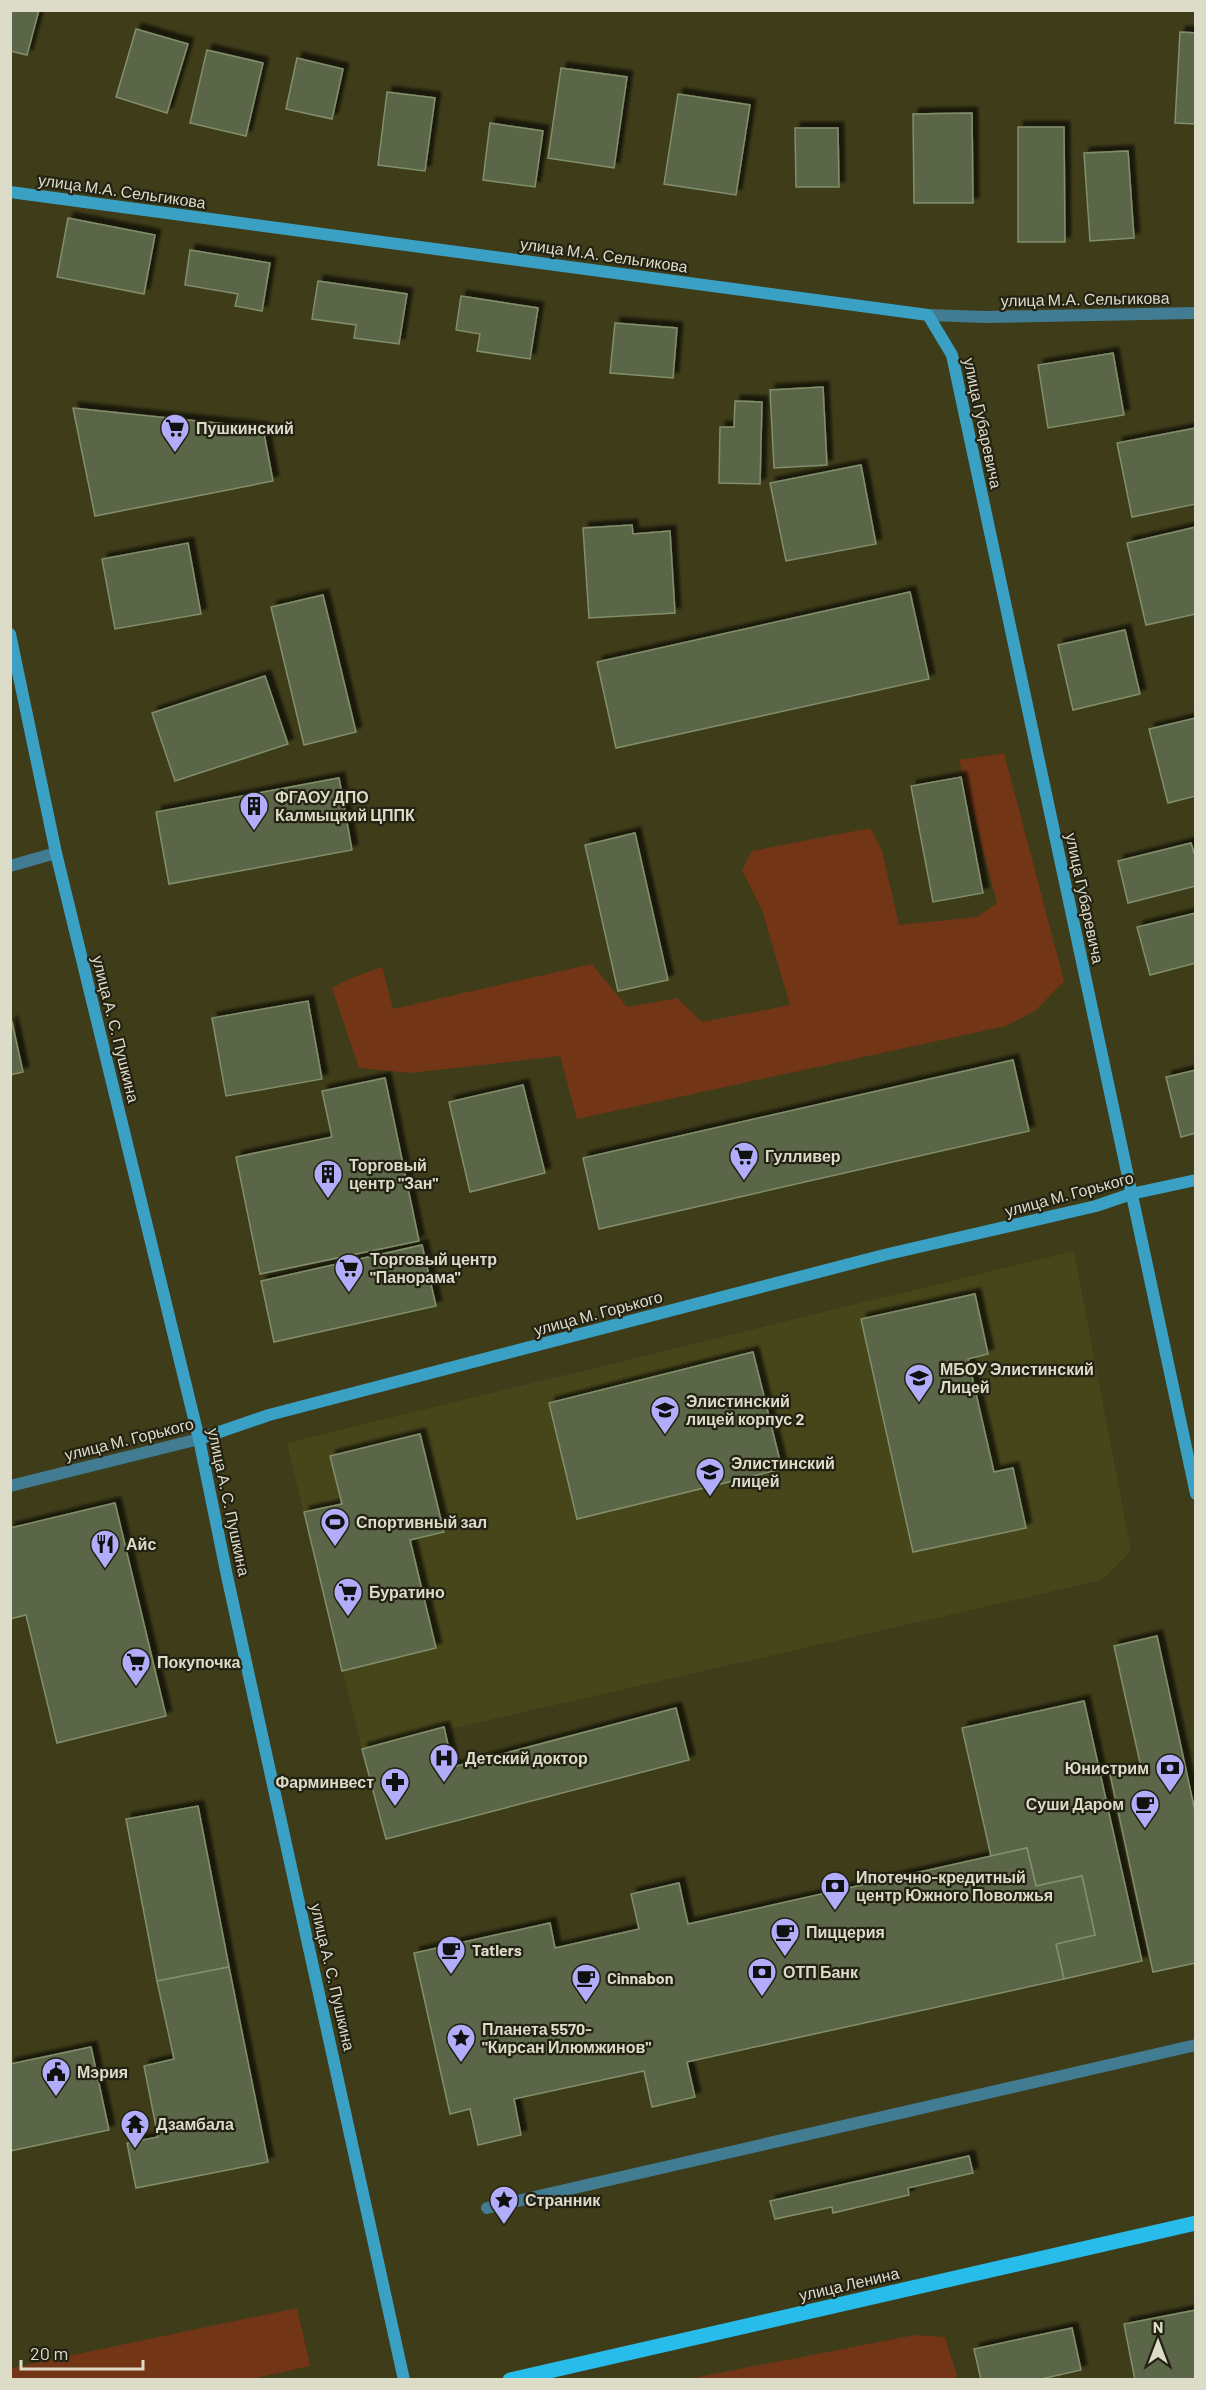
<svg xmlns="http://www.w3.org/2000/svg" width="1206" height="2390" viewBox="0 0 1206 2390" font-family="Barlow,sans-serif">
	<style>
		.built { fill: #47451a }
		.green { fill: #723617 }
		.building { fill: #5a6646; stroke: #818f6c; stroke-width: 1.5; filter: url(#shadow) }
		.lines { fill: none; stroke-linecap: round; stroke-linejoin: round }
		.lane { stroke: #427c93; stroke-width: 12 }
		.street { stroke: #427c93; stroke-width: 12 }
		.secondary { stroke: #3aa1c5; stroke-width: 12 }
		.primary { stroke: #28bceb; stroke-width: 15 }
		.labels { text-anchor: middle; stroke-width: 4.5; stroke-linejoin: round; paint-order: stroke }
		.street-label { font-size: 16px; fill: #dddcc9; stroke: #232213 }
		.poi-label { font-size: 16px; font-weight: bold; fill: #dddcc9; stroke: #232213; text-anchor: start }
	</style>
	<defs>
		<filter id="shadow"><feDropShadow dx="5.5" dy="-5.5" stdDeviation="1.5" flood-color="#0009"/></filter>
	</defs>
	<rect width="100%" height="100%" fill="#3e3c19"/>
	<!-- built -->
	<polygon class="built" points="1074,1251 1131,1551 1102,1580 362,1749 287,1443"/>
	<!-- green -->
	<g class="green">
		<polygon points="1004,753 1064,981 1035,1011 1006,1026 577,1119 560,1056 410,1073 359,1068 332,988 351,978 382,967 393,1009 592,964 627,1007 677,998 702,1022 790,1005 762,910 742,870 752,851 870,828 882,851 899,925 977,917 997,903 959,760"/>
		<polygon points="297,2308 310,2366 247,2380 11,2379 11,2368"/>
		<polygon points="915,2335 945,2337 957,2376 952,2380 688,2379"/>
	</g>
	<!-- building -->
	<g class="building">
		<polygon points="10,10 39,10 27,55 10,51"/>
		<polygon points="136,29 188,44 167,113 116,97"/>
		<polygon points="1180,32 1196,33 1196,124 1175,123"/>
		<polygon points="207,50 263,63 246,136 190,123"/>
		<polygon points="297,58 343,69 332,119 286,109"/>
		<polygon points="561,68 627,77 614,168 548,158"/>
		<polygon points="387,92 435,98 425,171 378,165"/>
		<polygon points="678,94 750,105 736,195 664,184"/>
		<polygon points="972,113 973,203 914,203 913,114"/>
		<polygon points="490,123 543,131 535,187 483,180"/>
		<polygon points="1018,127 1064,127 1065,242 1018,242"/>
		<polygon points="795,128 838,128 839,187 796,187"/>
		<polygon points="1128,151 1134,238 1090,241 1084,153"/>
		<polygon points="68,218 155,235 144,294 57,277"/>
		<polygon points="190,250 270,263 262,311 235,306 238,294 185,285"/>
		<polygon points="318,281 407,294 399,344 354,338 356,325 312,319"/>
		<polygon points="461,296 538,308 530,359 477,351 480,334 456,330"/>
		<polygon points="615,323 677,328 673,378 610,373"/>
		<polygon points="1113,353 1124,415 1048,428 1038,365"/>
		<polygon points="823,387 827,465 774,468 770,390"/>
		<polygon points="735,401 762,402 760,484 719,483 720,427 734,427"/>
		<polygon points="73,408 263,428 273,481 95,516"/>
		<polygon points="1196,428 1196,504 1132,517 1117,443"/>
		<polygon points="861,465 876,544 786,561 770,483"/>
		<polygon points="632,525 633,534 670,531 675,613 589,618 583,528"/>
		<polygon points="1196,527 1196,614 1146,625 1127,543"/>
		<polygon points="188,543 201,614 115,629 102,559"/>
		<polygon points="910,592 929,679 616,748 597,662"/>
		<polygon points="323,595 356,732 304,745 271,607"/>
		<polygon points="1125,630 1140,694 1073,710 1058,645"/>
		<polygon points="265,676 288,744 175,781 152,713"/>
		<polygon points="1196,718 1196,796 1168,803 1149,729"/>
		<polygon points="961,777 983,893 933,902 911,786"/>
		<polygon points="339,778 352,850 169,884 156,812"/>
		<polygon points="635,833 668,980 618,991 585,845"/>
		<polygon points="1191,843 1196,859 1196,886 1128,903 1118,861"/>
		<polygon points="1196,913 1196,963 1150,975 1137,927"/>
		<polygon points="308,1001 322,1079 226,1096 212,1018"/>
		<polygon points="12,1022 23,1072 10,1075 10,1023"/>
		<polygon points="1013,1060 1029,1131 599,1229 583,1158"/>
		<polygon points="1196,1070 1196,1133 1181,1137 1166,1077"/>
		<polygon points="385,1078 419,1241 260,1274 236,1157 332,1137 322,1091"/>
		<polygon points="523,1085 545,1173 470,1192 449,1102"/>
		<polygon points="422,1245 436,1306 274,1342 261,1281"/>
		<polygon points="975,1294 988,1354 968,1359 994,1472 1013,1468 1026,1528 913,1552 861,1319"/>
		<polygon points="753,1352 782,1469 577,1519 549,1403"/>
		<polygon points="420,1434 444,1532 410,1540 436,1648 342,1671 304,1512 342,1504 330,1456"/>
		<polygon points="115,1503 166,1716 57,1743 26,1615 10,1619 10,1528"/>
		<polygon points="1157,1636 1196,1816 1196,1963 1153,1972 1110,1774 1141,1767 1114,1646"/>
		<polygon points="1084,1701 1142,1961 1064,1979 1056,1944 1095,1935 1082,1876 1036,1886 1027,1848 991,1856 962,1728"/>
		<polygon points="676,1708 689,1760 386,1839 362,1749 444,1727 453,1767"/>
		<polygon points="198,1806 229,1967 157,1981 126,1819"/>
		<polygon points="1027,1848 1036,1886 1082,1876 1095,1935 1056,1944 1064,1979 687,2062 695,2097 652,2107 644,2071 514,2099 521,2135 478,2145 470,2109 450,2114 414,1953 550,1923 555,1948 639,1929 631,1894 679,1883 688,1924"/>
		<polygon points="229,1967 268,2162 136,2188 127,2143 158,2137 144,2066 174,2059 157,1981"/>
		<polygon points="91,2047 109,2130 10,2151 10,2064"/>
		<polygon points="969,2156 973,2173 908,2188 909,2195 833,2213 832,2207 775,2219 770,2201"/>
		<polygon points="1196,2310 1196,2380 1135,2380 1124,2324"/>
		<polygon points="1072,2328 1081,2370 1037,2380 981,2380 974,2349"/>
	</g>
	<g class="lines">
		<!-- lane -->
		<polyline class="lane" points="487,2208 1196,2045"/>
		<!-- street -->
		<g class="street">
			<polyline points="928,315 985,317 1196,313"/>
			<polyline points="10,866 56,853"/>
			<polyline points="10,1486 199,1439"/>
		</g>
		<!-- secondary -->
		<g class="secondary">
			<polyline points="10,192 928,315 952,355 1196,1494"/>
			<polyline points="10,634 56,853 199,1439 227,1576 404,2380"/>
			<polyline points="199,1439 269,1415 884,1255 1096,1206 1131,1194 1196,1180"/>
		</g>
		<!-- primary -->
		<polyline class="primary" points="510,2380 1196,2223"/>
	</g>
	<!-- icons -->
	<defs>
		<g id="supermarket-pin" transform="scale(1.5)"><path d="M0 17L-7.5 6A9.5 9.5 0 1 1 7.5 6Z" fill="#b1adfa" stroke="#232213"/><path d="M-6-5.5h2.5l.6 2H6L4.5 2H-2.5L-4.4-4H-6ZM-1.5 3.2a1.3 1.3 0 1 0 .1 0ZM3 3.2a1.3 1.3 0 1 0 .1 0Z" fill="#111"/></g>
		<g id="building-pin" transform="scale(1.5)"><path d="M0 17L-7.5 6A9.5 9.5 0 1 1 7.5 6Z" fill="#b1adfa" stroke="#232213"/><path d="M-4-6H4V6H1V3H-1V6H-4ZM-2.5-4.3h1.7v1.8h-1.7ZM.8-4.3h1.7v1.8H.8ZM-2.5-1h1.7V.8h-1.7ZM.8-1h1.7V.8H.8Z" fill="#111"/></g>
		<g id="school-pin" transform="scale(1.5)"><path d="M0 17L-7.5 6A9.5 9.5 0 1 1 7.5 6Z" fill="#b1adfa" stroke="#232213"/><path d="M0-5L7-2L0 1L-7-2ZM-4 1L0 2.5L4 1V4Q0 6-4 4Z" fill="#111"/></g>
		<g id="stadium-pin" transform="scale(1.5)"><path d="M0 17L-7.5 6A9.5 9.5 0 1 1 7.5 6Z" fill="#b1adfa" stroke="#232213"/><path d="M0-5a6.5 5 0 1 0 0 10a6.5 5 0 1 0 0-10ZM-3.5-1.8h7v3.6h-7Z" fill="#111"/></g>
		<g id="restaurant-pin" transform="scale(1.5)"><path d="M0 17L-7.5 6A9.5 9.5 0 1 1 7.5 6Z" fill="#b1adfa" stroke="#232213"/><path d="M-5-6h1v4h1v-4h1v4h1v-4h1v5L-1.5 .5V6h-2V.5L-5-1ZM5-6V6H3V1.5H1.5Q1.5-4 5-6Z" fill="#111"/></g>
		<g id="hospital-pin" transform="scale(1.5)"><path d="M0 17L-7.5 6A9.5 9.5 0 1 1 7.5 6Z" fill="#b1adfa" stroke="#232213"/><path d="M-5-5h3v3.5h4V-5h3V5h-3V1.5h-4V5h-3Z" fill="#111"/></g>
		<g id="bank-pin" transform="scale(1.5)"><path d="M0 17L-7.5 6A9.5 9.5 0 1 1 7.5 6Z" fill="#b1adfa" stroke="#232213"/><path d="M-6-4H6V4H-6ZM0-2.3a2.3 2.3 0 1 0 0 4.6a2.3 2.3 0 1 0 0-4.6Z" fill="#111"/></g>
		<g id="pharmacy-pin" transform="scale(1.5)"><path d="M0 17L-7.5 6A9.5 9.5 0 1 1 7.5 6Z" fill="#b1adfa" stroke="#232213"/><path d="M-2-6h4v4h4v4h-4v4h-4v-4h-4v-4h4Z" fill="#111"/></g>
		<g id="cafe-pin" transform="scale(1.5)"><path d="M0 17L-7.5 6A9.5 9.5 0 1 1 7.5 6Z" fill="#b1adfa" stroke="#232213"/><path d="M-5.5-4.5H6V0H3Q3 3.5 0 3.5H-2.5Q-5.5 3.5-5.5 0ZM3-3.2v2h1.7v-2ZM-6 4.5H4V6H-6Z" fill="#111"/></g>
		<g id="sight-pin" transform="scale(1.5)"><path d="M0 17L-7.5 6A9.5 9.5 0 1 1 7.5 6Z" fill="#b1adfa" stroke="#232213"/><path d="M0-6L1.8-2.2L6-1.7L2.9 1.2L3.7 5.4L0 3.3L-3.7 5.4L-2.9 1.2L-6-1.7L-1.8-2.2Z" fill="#111"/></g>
		<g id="civic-pin" transform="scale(1.5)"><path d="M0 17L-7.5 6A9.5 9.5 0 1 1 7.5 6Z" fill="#b1adfa" stroke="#232213"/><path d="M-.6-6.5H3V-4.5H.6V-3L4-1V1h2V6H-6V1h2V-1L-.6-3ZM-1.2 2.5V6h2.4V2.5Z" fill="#111"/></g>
		<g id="temple-pin" transform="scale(1.5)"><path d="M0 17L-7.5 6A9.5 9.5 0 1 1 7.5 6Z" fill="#b1adfa" stroke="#232213"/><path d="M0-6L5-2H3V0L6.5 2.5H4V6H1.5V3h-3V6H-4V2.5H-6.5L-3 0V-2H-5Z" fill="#111"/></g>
	</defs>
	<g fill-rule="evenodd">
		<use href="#supermarket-pin" x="175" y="428"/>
		<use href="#building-pin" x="254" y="806"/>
		<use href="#supermarket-pin" x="744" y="1156"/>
		<use href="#building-pin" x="328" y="1174"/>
		<use href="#supermarket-pin" x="349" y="1268"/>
		<use href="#school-pin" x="919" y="1378"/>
		<use href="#school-pin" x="665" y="1410"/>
		<use href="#school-pin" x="710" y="1472"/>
		<use href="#stadium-pin" x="335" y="1522"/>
		<use href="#restaurant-pin" x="105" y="1544"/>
		<use href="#supermarket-pin" x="348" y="1592"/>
		<use href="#supermarket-pin" x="136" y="1662"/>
		<use href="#hospital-pin" x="444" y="1758"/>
		<use href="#bank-pin" x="1170" y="1768"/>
		<use href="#pharmacy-pin" x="395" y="1782"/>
		<use href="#cafe-pin" x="1145" y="1804"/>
		<use href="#bank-pin" x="835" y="1886"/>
		<use href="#cafe-pin" x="785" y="1932"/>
		<use href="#cafe-pin" x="451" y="1950"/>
		<use href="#bank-pin" x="762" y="1972"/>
		<use href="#cafe-pin" x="586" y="1978"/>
		<use href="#sight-pin" x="461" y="2038"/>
		<use href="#civic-pin" x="56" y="2072"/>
		<use href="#temple-pin" x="135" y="2124"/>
		<use href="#sight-pin" x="504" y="2200"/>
	</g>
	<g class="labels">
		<!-- street labels -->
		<g class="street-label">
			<text transform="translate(122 191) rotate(8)" y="6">улица М.А. Сельгикова</text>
			<text transform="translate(604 255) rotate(8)" y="6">улица М.А. Сельгикова</text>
			<text transform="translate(1085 299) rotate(-1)" y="6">улица М.А. Сельгикова</text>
			<text transform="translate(983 423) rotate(78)" y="6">улица Губаревича</text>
			<text transform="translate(1085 898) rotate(78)" y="6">улица Губаревича</text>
			<text transform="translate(116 1029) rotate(76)" y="6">улица А. С. Пушкина</text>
			<text transform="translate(1069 1194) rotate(-15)" y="6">улица М. Горького</text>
			<text transform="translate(598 1313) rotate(-15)" y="6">улица М. Горького</text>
			<text transform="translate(129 1439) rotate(-14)" y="6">улица М. Горького</text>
			<text transform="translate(229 1502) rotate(78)" y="6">улица А. С. Пушкина</text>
			<text transform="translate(333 1977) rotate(77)" y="6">улица А. С. Пушкина</text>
			<text transform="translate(849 2284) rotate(-13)" y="6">улица Ленина</text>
		</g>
		<!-- poi labels -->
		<g class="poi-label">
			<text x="196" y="434">Пушкинский</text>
			<text x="275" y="803">ФГАОУ ДПО<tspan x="275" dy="18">Калмыцкий ЦППК</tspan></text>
			<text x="765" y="1162">Гулливер</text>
			<text x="349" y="1171">Торговый<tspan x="349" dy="18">центр "Зан"</tspan></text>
			<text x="370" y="1265">Торговый центр<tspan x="370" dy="18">"Панорама"</tspan></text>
			<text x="940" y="1375">МБОУ Элистинский<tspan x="940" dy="18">Лицей</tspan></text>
			<text x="686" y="1407">Элистинский<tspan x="686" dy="18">лицей корпус 2</tspan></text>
			<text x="731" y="1469">Элистинский<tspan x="731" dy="18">лицей</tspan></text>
			<text x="356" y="1528">Спортивный зал</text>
			<text x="126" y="1550">Айс</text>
			<text x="369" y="1598">Буратино</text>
			<text x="157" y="1668">Покупочка</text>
			<text x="465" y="1764">Детский доктор</text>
			<text x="1149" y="1774" text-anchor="end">Юнистрим</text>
			<text x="374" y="1788" text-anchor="end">Фарминвест</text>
			<text x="1124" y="1810" text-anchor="end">Суши Даром</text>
			<text x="856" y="1883">Ипотечно-кредитный<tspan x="856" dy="18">центр Южного Поволжья</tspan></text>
			<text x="806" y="1938">Пиццерия</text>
			<text x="472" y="1956">Tatlers</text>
			<text x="783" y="1978">ОТП Банк</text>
			<text x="607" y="1984">Cinnabon</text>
			<text x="482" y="2035">Планета 5570-<tspan x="482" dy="18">"Кирсан Илюмжинов"</tspan></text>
			<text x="77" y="2078">Мэрия</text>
			<text x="156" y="2130">Дзамбала</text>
			<text x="525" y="2206">Странник</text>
		</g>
	</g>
	<!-- border -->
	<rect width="1206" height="2390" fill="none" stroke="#dddcc9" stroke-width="24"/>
	<!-- north arrow -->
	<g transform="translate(1158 2342)" stroke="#232213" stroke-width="4.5" paint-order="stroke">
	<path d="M0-4.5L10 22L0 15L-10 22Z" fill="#dddcc9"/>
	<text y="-9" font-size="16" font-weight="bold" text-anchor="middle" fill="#dddcc9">N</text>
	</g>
	<!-- scale -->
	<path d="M21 2360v9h122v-9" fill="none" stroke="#dddcc9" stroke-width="3"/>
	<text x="30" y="2360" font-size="18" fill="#dddcc9" stroke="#232213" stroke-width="4.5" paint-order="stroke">20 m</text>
</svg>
